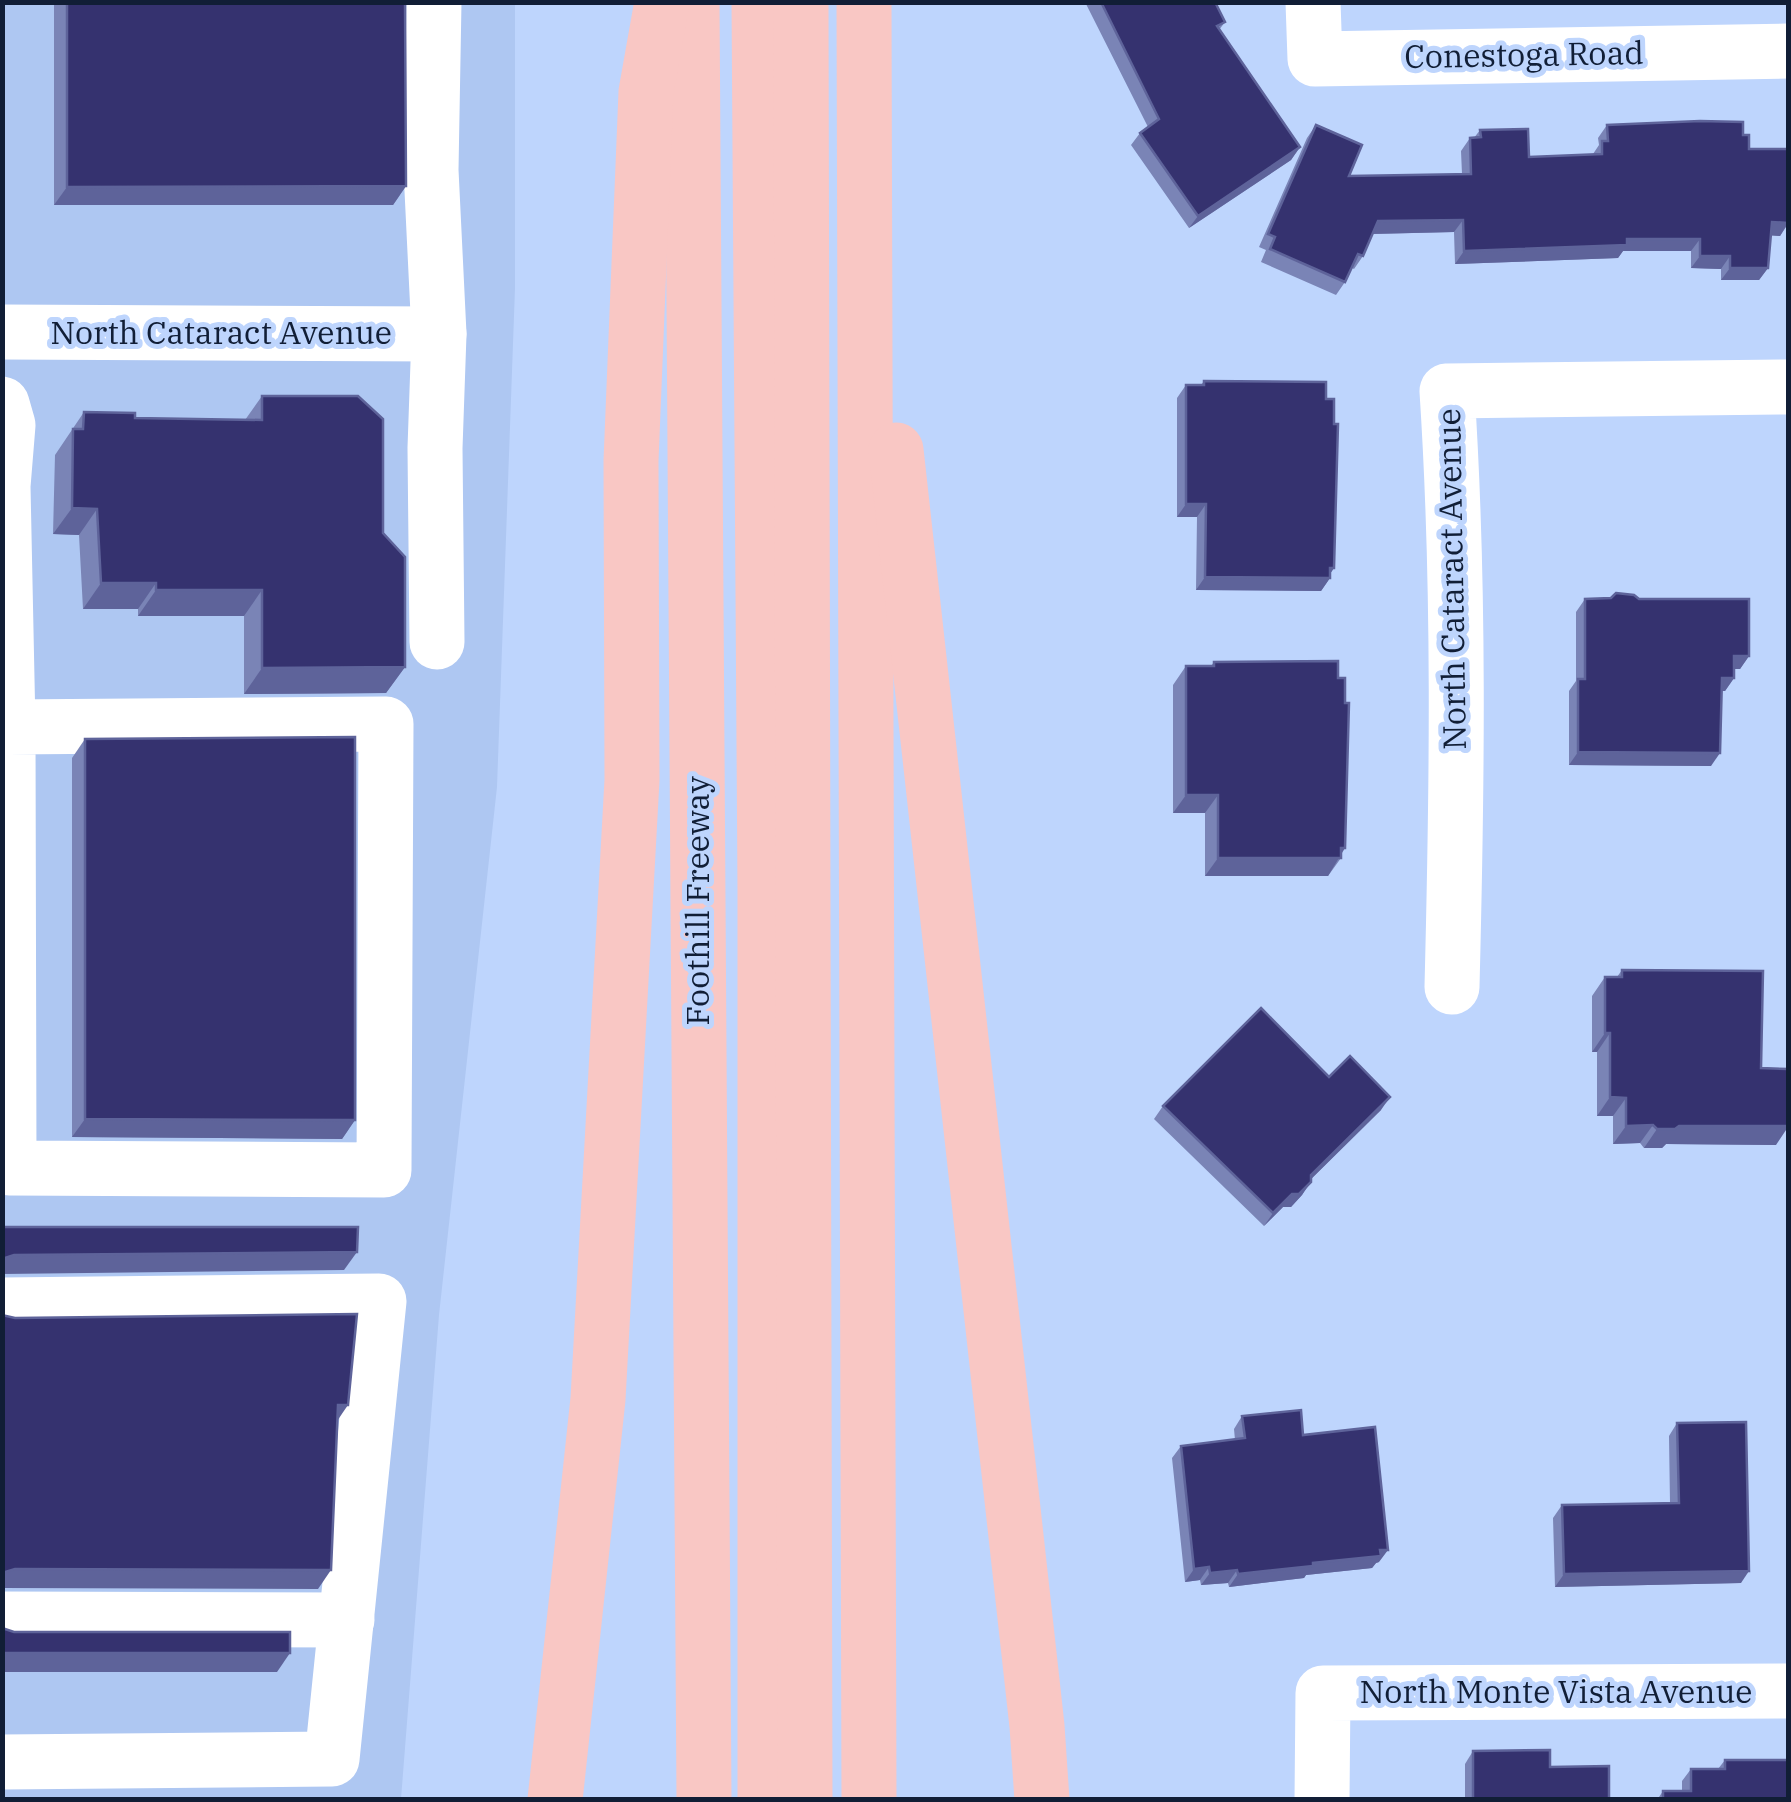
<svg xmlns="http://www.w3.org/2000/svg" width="1791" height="1802" viewBox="0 0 1791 1802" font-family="'IBM Plex Serif',serif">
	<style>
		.built { fill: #aec7f2 }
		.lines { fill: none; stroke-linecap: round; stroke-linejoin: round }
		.minor { stroke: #fff; stroke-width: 55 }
		.highway { stroke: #f9c7c4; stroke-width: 55 }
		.wall { fill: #7a84b6 }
		.shaded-wall { fill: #5e639a }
		.building { fill: #35326f; stroke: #5e639a; stroke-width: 2.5 }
		.labels { text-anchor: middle; stroke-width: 10; stroke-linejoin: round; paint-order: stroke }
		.street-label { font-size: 32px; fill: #111e36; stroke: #bed5fd }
	</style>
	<rect width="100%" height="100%" fill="#bed5fd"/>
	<!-- built -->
	<polygon class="built" points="3,3 515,3 515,288 497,787 439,1315 401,1799 3,1800"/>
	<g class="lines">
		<!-- minor -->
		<g class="minor">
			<polyline points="434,2 431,170 439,334 435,448 437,642"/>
			<polyline points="1313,2 1315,59 1788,51"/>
			<polyline points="2,332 439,334"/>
			<polyline points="2,404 8,425 3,486 8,727 9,1168 384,1170 386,724 8,727 2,727"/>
			<path d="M1452,987c5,-198 8,-397 -5,-596l341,-4"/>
			<polyline points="2,1305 379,1301 332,1759 2,1762"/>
			<polyline points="2,1619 347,1620"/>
			<polyline points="1322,1800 1323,1693 1788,1691"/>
		</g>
		<!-- highway -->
		<g class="highway">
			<polyline points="692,2 704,1800"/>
			<polyline points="759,2 765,890 765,1800"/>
			<polyline points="801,2 805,1800"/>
			<polyline points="864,2 869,1800"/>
			<polyline points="896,450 1037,1726 1042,1800"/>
			<polyline points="555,1800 598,1399 632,780 631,461 646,92 662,2"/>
		</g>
	</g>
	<!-- wall -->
	<g class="wall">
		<polygon points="54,2 405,2 406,186 393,205 54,205"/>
		<polygon points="1085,2 1215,2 1225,22 1219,30 1300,147 1291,160 1189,228 1131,145 1140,133 1148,127"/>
		<polygon points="1316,125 1349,176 1462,174 1461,151 1470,138 1474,138 1480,130 1529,157 1593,154 1599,145 1598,138 1607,125 1743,135 1788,224 1780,236 1770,235 1768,268 1759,280 1721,280 1721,269 1691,268 1691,251 1623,251 1618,258 1455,264 1454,232 1373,234 1363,256 1354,269 1352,268 1345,282 1336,295 1261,262 1266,250 1259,247 1307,138"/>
		<polygon points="1204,381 1334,568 1330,574 1330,578 1321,591 1196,590 1197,517 1177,517 1177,398 1186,385 1201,385"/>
		<polygon points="262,396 383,533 405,667 386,693 244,694 244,616 138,616 138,609 83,609 79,535 53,534 55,455 84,412 135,418 245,420"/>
		<polygon points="1585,599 1639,599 1749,656 1740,669 1734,669 1734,678 1725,691 1722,691 1711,766 1569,765 1569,691 1576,681 1576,612"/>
		<polygon points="1214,662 1341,855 1341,858 1328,876 1205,876 1205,813 1173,813 1173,685 1186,666 1211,666"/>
		<polygon points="85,739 355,1120 342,1139 72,1137 72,758"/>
		<polygon points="1622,970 1761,1068 1776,1145 1666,1144 1662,1148 1644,1148 1640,1143 1613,1144 1613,1116 1597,1116 1597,1052 1592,1052 1592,996 1605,977 1617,977"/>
		<polygon points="1329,1077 1381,1110 1311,1179 1302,1195 1291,1207 1283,1207 1264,1226 1154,1119 1163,1106"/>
		<polygon points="1242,1416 1303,1435 1379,1562 1376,1563 1372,1568 1306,1575 1304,1578 1229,1587 1228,1583 1201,1585 1200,1580 1185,1582 1172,1458 1181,1446 1235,1440 1234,1429"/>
		<polygon points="1677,1423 1741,1583 1555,1587 1553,1518 1562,1505 1670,1503 1669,1436"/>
		<polygon points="1473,1751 1550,1767 1609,1800 1465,1800 1465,1764"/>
		<polygon points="1725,1760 1788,1800 1657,1800 1663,1791 1682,1791 1682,1781 1691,1769 1718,1769"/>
	</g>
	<!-- shaded-wall -->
	<g class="shaded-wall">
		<polygon points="1300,147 1291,160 1189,228 1198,216"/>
		<polygon points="406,186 393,205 54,205 67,187"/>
		<polygon points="1463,220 1454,232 1369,234 1378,221"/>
		<polygon points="1772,222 1788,223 1780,236 1763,235"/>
		<polygon points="1627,239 1700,239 1691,251 1623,251 1618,258 1455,264 1464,251"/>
		<polygon points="1700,256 1730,256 1721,269 1691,268"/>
		<polygon points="1730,268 1768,268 1759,280 1721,280"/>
		<polygon points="1186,504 1206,504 1197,517 1177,517"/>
		<polygon points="72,508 97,509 79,535 53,534"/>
		<polygon points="1334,568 1327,578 1330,578 1321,591 1196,590 1205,577"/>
		<polygon points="101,583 156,583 138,609 83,609"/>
		<polygon points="156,590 262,590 244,616 138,616"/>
		<polygon points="1734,656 1749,656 1740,669 1725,669"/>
		<polygon points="405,667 386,693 244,694 262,668"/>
		<polygon points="1722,678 1734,678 1725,691 1713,691"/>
		<polygon points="1578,752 1720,753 1711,766 1569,765"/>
		<polygon points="1186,795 1218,795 1205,813 1173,813"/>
		<polygon points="1345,848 1328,876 1205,876 1218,858"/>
		<polygon points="1605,1033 1610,1033 1597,1052 1592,1052"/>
		<polygon points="1390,1097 1381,1110 1302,1188 1311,1175"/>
		<polygon points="1610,1097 1626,1098 1613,1116 1597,1116"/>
		<polygon points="85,1119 355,1120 342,1139 72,1137"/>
		<polygon points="1653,1125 1640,1143 1613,1144 1626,1126"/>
		<polygon points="1679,1126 1788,1126 1788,1127 1776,1145 1666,1144 1662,1148 1644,1148 1657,1129"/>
		<polygon points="1311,1182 1302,1195 1291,1207 1283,1207 1264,1226 1273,1213 1292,1194"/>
		<polygon points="357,1252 344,1270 2,1274 2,1259 14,1255"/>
		<polygon points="338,1405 348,1405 335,1424"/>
		<polygon points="1380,1550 1388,1550 1379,1562 1376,1563 1372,1568 1306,1575 1304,1578 1229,1587 1238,1574"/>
		<polygon points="1209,1567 1200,1580 1185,1582 1194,1569"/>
		<polygon points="15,1569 331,1570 318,1589 2,1588 2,1573"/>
		<polygon points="1237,1570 1228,1583 1201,1585 1210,1573"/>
		<polygon points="1749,1571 1741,1583 1555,1587 1564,1574"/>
		<polygon points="2,1653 290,1653 277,1672 2,1672"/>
	</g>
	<!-- building -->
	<g class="building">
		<polygon points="67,2 405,2 406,186 67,187"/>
		<polygon points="1101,2 1215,2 1225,22 1217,26 1300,147 1198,216 1140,133 1159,119"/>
		<polygon points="1700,121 1743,122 1743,135 1749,135 1749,149 1788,149 1788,223 1772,222 1768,268 1730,268 1730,256 1700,256 1700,239 1627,239 1627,245 1464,251 1463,220 1378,221 1363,256 1358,254 1345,282 1270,249 1275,237 1268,234 1316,125 1362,145 1349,176 1471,174 1470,138 1481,137 1480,130 1528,129 1529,157 1602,154 1602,141 1608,141 1607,125"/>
		<polygon points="1204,381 1326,382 1326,399 1334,399 1334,424 1338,424 1334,568 1330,568 1330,578 1205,577 1206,504 1186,504 1186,385 1204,385"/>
		<polygon points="262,396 358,396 383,419 383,533 405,557 405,667 262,668 262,590 156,590 156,583 101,583 97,509 72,508 73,429 83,429 84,412 135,413 135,418 262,420"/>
		<polygon points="1616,593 1634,595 1639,599 1749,599 1749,656 1734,656 1734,678 1722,678 1720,753 1578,752 1578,679 1585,679 1585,599 1611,598"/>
		<polygon points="1338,661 1338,678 1345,678 1345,703 1349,703 1345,848 1341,848 1341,858 1218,858 1218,795 1186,795 1186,666 1214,666 1214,662"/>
		<polygon points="355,737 355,1120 85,1119 85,739"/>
		<polygon points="1622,970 1763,971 1761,1068 1788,1069 1788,1126 1679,1126 1675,1129 1657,1129 1653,1125 1626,1126 1626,1098 1610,1097 1610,1033 1605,1033 1605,977 1622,977"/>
		<polygon points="1261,1008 1329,1077 1350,1056 1390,1097 1311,1175 1311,1182 1299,1194 1292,1194 1273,1213 1163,1106"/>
		<polygon points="2,1227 358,1227 357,1252 14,1255 2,1259"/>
		<polygon points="357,1314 348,1405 338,1405 331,1570 15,1569 2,1573 2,1315 15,1318"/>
		<polygon points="1301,1410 1303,1435 1375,1427 1388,1550 1380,1550 1381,1556 1313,1563 1313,1566 1238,1574 1237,1570 1210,1573 1209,1567 1194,1569 1181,1446 1245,1438 1242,1416"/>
		<polygon points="1746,1422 1749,1571 1564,1574 1562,1505 1679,1503 1677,1423"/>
		<polygon points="2,1628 14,1632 290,1632 290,1653 2,1653"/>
		<polygon points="1550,1750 1550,1767 1609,1766 1609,1800 1473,1800 1473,1751"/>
		<polygon points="1725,1760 1788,1760 1788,1800 1663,1800 1663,1791 1691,1791 1691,1769 1725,1769"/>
	</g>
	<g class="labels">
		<!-- street labels -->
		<g class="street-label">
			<text transform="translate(1524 55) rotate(-1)" y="11">Conestoga Road</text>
			<text x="221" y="344">North Cataract Avenue</text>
			<text transform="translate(1452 579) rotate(-91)" y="11">North Cataract Avenue</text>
			<text transform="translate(698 901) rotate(-90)" y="11">Foothill Freeway</text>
			<text x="1556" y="1703">North Monte Vista Avenue</text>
		</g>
	</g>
	<!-- border -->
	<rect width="1791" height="1802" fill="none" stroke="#111e36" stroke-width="10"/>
</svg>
